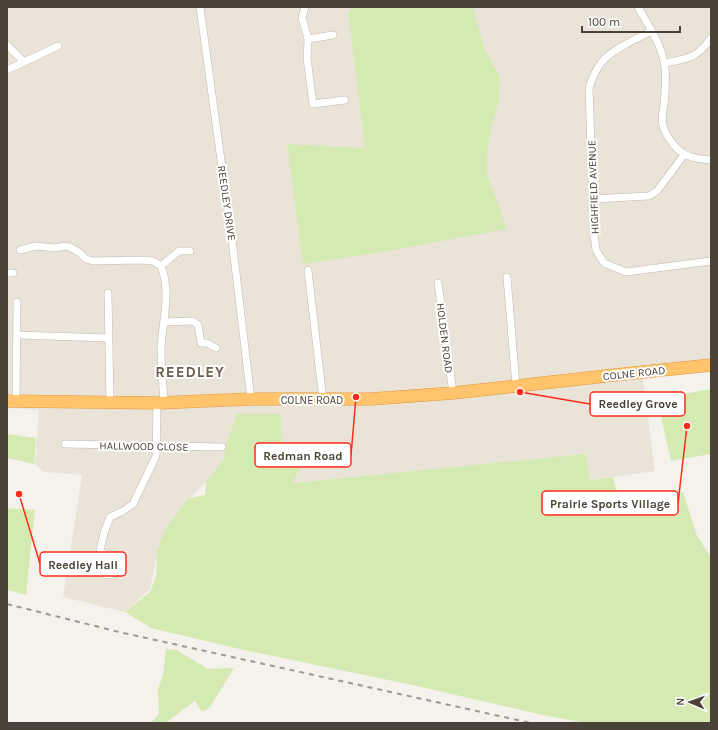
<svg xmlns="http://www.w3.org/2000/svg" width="718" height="730" viewBox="0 0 718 730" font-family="Karla,sans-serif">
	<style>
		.residential { fill: #eae3d8 }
		.green { fill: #d5eab3 }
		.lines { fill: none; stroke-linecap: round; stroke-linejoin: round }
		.street-casing { stroke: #c2b9ac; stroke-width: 8 }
		.highway-casing { stroke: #e29838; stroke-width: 13 }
		.street { stroke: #fff; stroke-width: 7 }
		.highway { stroke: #ffc46c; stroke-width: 12 }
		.rail { stroke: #999; stroke-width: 2; stroke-dasharray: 5 5; stroke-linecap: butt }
		.labels { text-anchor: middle; stroke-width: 4; stroke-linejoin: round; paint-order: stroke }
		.street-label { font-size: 11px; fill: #4a4238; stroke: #fff }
		.district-label { font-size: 15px; font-weight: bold; letter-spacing: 1px; fill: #6d5f4f; stroke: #fff }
		.leader { fill: none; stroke: #ff2b18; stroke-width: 1.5 }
		.callout-dot { fill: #ff2b18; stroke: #fff; stroke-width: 1.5 }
		.callout { fill: #fff; stroke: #ff2b18; stroke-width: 1.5 }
		.callout-label { font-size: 12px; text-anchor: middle; font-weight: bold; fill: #4a4238 }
	</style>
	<rect width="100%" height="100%" fill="#f5f1eb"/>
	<!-- residential -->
	<polygon class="residential" points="7,7 711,7 711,371 643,379 655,471 590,480 586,455 279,484 223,479 206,482 187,501 159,545 150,589 125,612 63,597 82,475 44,472 35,464 39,410 7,408"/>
	<!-- green -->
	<g class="green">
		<polygon points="352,7 473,7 484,48 500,77 499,99 491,129 487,155 487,174 507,229 377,253 303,264 287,144 365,148 348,13"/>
		<polygon points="711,389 711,454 671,461 657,399"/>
		<polygon points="237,414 281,414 282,453 305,460 292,483 586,454 590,480 613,477 621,508 683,492 697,536 711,557 711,723 587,723 547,716 417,686 244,650 151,628 125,612 150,592 156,577 157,551 165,529 189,498 205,495 206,482 224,460 225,447"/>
		<polygon points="7,434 36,438 34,464 7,458"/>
		<polygon points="7,508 35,510 26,595 7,590"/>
		<polygon points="166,649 177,650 208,669 234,668 210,707 202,712 195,701 165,723 151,723 159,714 158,689 163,675"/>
	</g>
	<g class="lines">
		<!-- street casing -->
		<g class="street-casing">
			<g id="street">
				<polyline points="200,7 233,248 251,399"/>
				<polyline points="305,7 302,18 308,39 307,58 313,104 345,100"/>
				<path d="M638,7c9,16 23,37 26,55 3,12 1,30 0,43 -1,6 -3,14 -1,21 2,6 6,13 10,18 10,13 23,15 38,16"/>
				<path d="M651,31c-14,8 -41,19 -50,32 -6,8 -9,16 -12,25l5,146 2,16 8,13 22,9 85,-11"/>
				<polyline points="308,39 333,35"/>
				<polyline points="7,45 24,62"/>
				<path d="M665,63c24,-5 31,-4 46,-25"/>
				<polyline points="7,70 58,46"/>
				<polyline points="592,199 649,196 657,191 684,155"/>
				<polyline points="20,250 36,246 56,248 64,246 70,247 80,253 86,259 93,261 141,260 153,261 161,266"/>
				<path d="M161,266c11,27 1,56 0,83 0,18 2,36 3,53"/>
				<polyline points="161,266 179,251 190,251"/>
				<polyline points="308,270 323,400"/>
				<polyline points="7,273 13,273"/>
				<polyline points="507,277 516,386"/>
				<polyline points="438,283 453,393"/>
				<polyline points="108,293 110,402"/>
				<polyline points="164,322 193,321 198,325 201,343 207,343 216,348"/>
				<polyline points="17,335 108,338"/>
				<polyline points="16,401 17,302"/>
				<polyline points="65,444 222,447"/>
				<path d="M101,553l11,2 6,3 2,9 -6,7 -7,1 -6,-3c-4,-17 2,-39 9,-55l13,-6 10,-7 23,-48 1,-53"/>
			</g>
		</g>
		<!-- highway casing -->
		<g class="highway-casing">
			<polyline id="highway" points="7,401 157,403 251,399 371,399 453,393 633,373 711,365"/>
		</g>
		<!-- street -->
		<use href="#street" class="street"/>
		<!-- highway -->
		<use href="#highway" class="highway"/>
		<!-- rail -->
		<polyline class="rail" points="7,604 119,632 531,723"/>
	</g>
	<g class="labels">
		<!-- street labels -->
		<g class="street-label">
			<text transform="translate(593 187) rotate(-92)" y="4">HIGHFIELD AVENUE</text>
			<text transform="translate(227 203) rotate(82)" y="4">REEDLEY DRIVE</text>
			<text transform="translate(445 338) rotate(83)" y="4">HOLDEN ROAD</text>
			<text transform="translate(634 373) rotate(-6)" y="4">COLNE ROAD</text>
			<text x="312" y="404">COLNE ROAD</text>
			<text transform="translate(144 446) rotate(1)" y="4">HALLWOOD CLOSE</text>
		</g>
		<!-- district labels -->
		<g class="district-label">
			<text x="190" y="377">REEDLEY</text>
		</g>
	</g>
	<!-- callouts -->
	<path class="leader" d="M520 392L590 404M356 397L351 455M687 426L678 503M19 494L40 564"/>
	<g class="callout-dot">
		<circle cx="520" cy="392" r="4"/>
		<circle cx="356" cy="397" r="4"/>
		<circle cx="687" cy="426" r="4"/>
		<circle cx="19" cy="494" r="4"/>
	</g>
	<g class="callout">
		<rect x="590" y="392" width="95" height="24" rx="4"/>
		<rect x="255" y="443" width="96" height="24" rx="4"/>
		<rect x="542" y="491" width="136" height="24" rx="4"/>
		<rect x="40" y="552" width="86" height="24" rx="4"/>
	</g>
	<g class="callout-label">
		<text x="638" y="408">Reedley Grove</text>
		<text x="303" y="460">Redman Road</text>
		<text x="610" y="508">Prairie Sports Village</text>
		<text x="83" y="569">Reedley Hall</text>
	</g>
	<!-- border -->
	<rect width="718" height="730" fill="none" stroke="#4a4238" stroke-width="16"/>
	<!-- north arrow -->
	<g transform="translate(690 702) rotate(272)" stroke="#ffffff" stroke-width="3" paint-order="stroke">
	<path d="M0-3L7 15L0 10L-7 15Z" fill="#4a4238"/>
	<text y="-6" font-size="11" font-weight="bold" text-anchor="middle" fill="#4a4238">N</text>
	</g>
	<!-- scale -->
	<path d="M582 26v6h98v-6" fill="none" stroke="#4a4238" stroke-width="2"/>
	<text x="588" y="26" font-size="12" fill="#4a4238" stroke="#ffffff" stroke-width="3" paint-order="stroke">100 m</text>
</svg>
